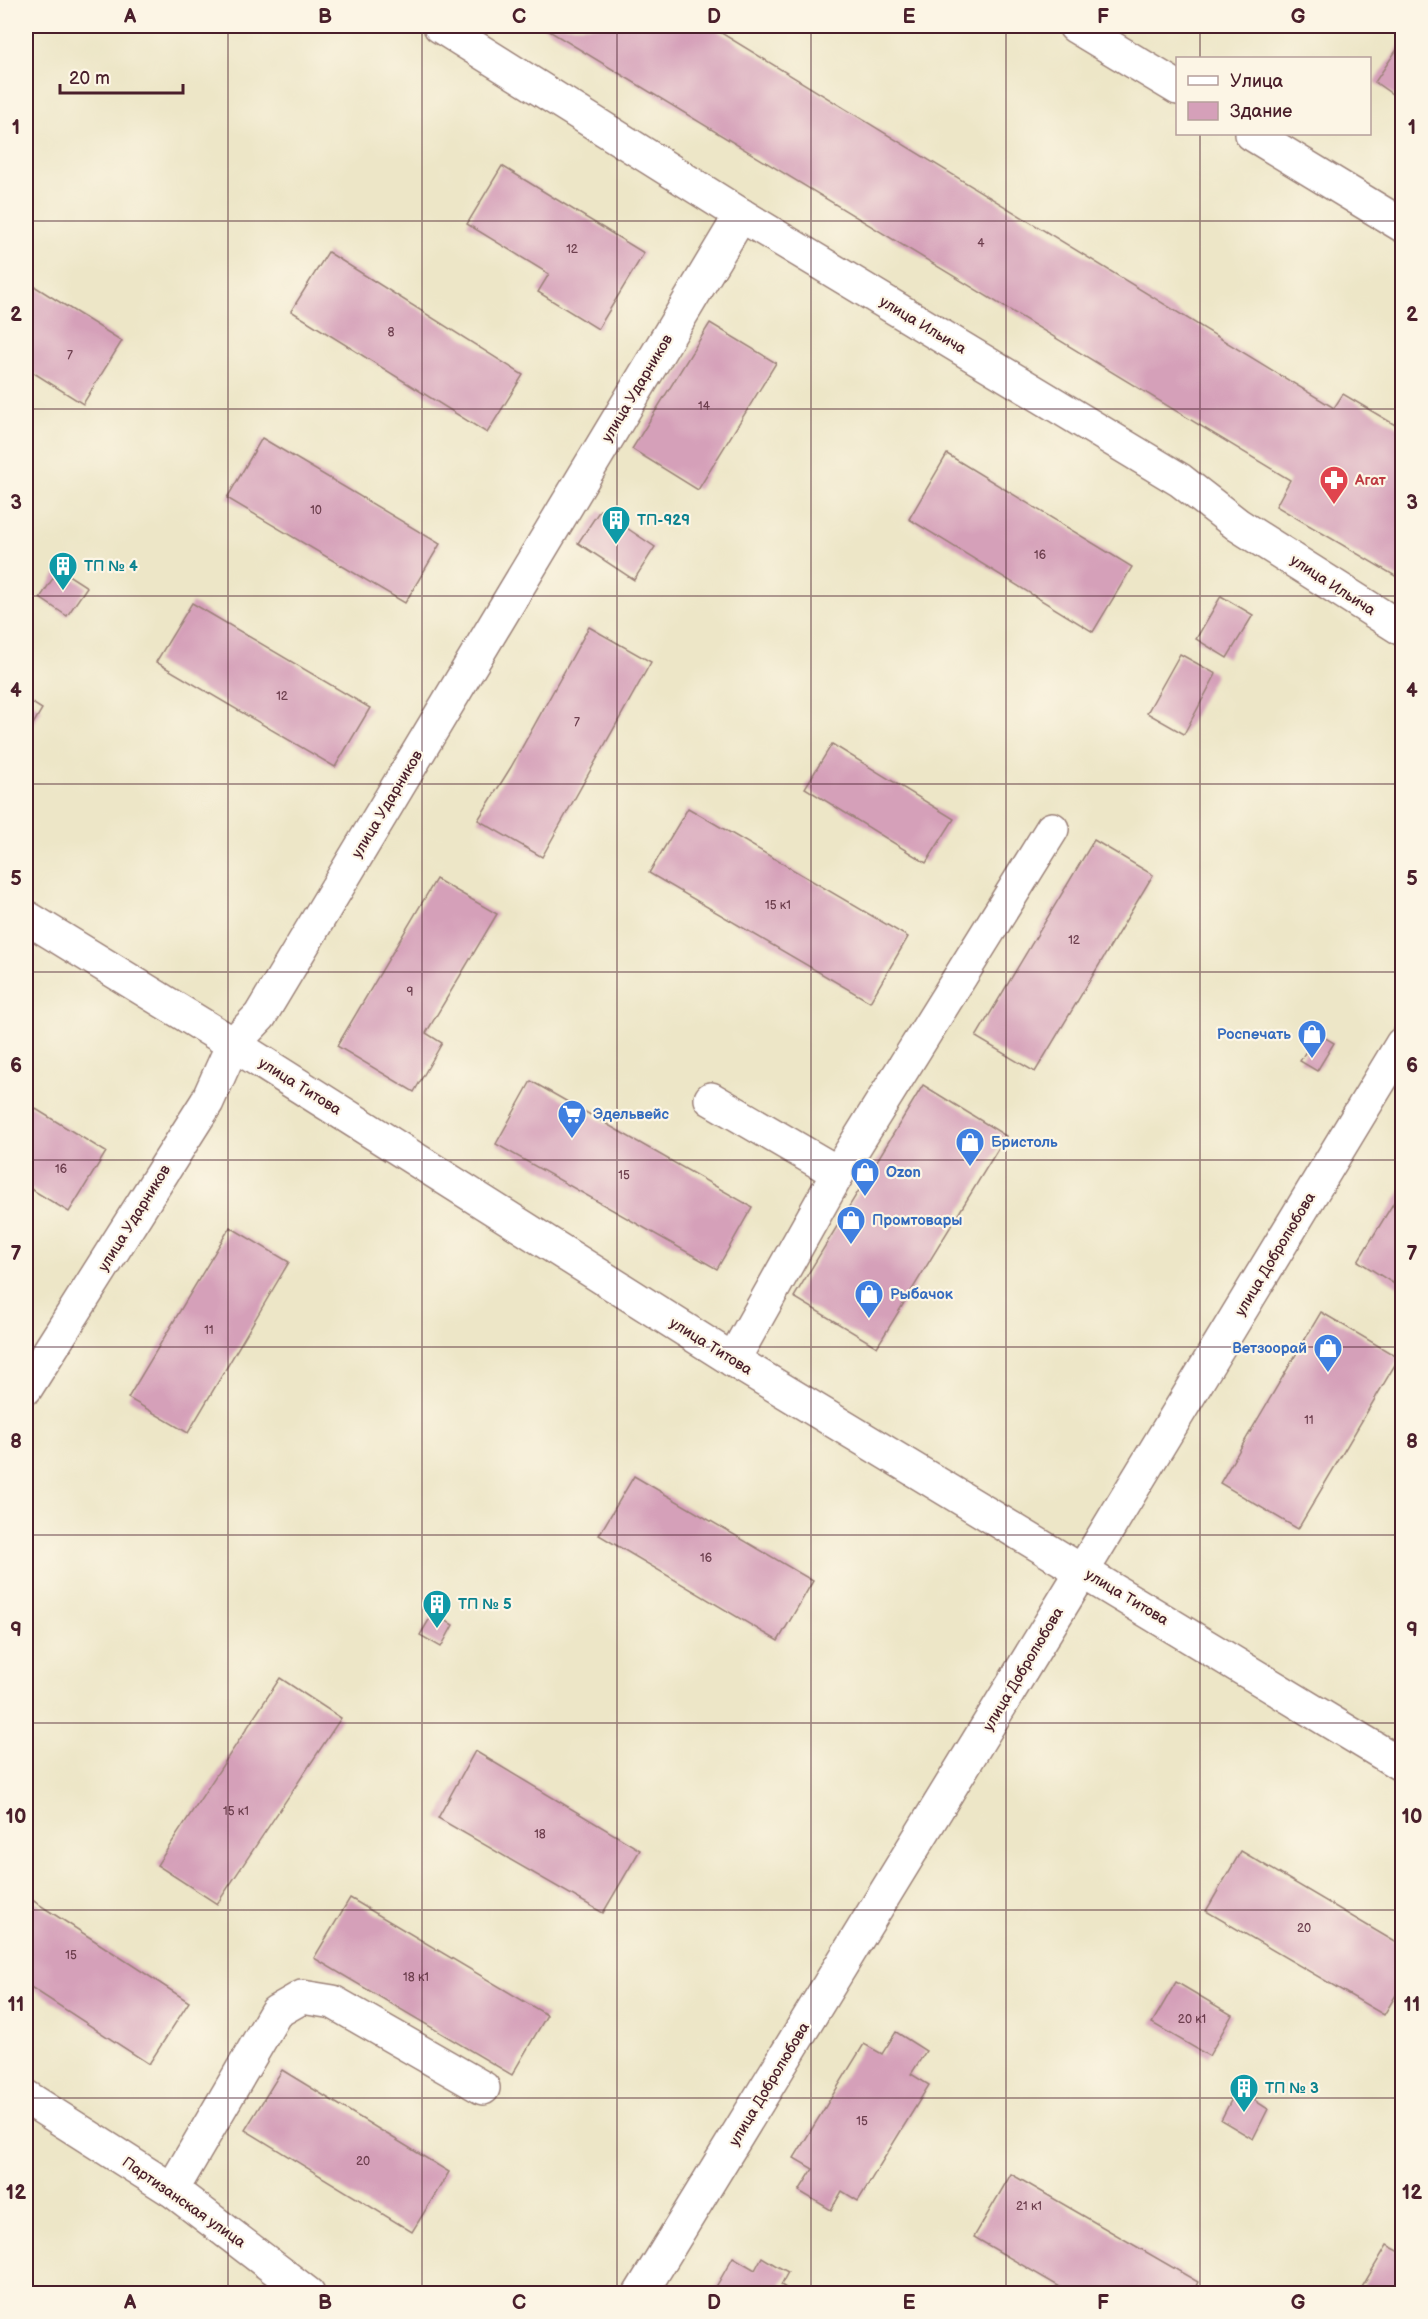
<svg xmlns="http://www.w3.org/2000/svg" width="1428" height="2319" viewBox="0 0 1428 2319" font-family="'Balsamiq Sans',sans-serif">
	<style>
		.building { fill: #d5a0b9 }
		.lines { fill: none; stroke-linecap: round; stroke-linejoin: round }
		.minor-casing { stroke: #9c8279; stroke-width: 36 }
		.minor { stroke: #fff; stroke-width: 33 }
		.grid { fill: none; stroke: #4a1f2b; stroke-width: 1.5; stroke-opacity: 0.55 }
		.labels { text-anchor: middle; stroke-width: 4.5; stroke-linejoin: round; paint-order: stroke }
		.number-label { font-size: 12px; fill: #6d3f4e }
		.street-label { font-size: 15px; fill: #4a1f2b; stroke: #fcf5e5 }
		.health-label { font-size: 15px; font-weight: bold; fill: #be3a42; stroke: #fcf5e5; text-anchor: start }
		.culture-label { font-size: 15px; font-weight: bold; fill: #0d838f; stroke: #fcf5e5; text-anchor: start }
		.shop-label { font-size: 15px; font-weight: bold; fill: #366cbe; stroke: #fcf5e5; text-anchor: start }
		.neatline { fill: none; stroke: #4a1f2b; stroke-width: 2 }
		.grid-label { font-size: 20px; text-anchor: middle; font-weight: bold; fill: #4a1f2b }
	</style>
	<rect width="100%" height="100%" fill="#fcf5e5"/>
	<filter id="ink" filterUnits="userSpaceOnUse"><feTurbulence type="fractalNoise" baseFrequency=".0167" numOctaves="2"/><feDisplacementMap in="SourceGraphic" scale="12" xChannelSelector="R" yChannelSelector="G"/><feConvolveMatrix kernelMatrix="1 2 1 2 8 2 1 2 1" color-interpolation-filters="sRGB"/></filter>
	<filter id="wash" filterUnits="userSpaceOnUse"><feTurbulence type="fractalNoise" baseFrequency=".008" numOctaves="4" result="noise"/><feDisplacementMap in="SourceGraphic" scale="24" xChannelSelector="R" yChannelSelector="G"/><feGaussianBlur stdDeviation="1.35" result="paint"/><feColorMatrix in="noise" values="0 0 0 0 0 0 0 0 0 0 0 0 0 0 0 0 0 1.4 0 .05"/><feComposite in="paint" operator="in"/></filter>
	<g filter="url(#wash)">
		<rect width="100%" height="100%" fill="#ede6c7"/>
		<g id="blocks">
			<!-- building -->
			<g class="building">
				<polygon points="541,26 710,26 1334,408 1343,394 1402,429 1402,580 1276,506 1290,480"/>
				<polygon points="1402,42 1402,101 1375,82"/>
				<polygon points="502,166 644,253 598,329 538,292 549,274 467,224"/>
				<polygon points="328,252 523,375 487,433 291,311"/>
				<polygon points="26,281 122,341 83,404 26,368"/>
				<polygon points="710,323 776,363 698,490 632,449"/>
				<polygon points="262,438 440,544 405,603 227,498"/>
				<polygon points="947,454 1132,567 1093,632 909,519"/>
				<polygon points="600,510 655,547 634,580 578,543"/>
				<polygon points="59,569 87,587 67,616 40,598"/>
				<polygon points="1221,596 1253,615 1227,658 1196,639"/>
				<polygon points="192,603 370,708 335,767 156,662"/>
				<polygon points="589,627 651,662 542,857 478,820 511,767"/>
				<polygon points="1180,654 1216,674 1184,734 1147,713"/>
				<polygon points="26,699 42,709 26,736"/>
				<polygon points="832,744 954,819 926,863 805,788"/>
				<polygon points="688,808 908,937 870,1002 649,873"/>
				<polygon points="1094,840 1153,875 1035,1072 976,1037"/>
				<polygon points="436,879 497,914 426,1033 442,1043 414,1092 337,1046"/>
				<polygon points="1317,1033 1334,1043 1317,1071 1300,1061"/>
				<polygon points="531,1081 752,1207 717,1269 496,1144"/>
				<polygon points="923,1085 1006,1136 877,1347 794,1297"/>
				<polygon points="26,1103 106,1152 69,1212 26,1186"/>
				<polygon points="1402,1189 1402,1289 1358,1261"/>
				<polygon points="230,1227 289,1262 188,1433 128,1398"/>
				<polygon points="1321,1312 1399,1358 1298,1529 1220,1483"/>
				<polygon points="634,1476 813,1581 778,1641 599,1535"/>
				<polygon points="433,1613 453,1625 441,1647 420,1635"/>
				<polygon points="280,1678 341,1718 217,1904 157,1865"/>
				<polygon points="475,1751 640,1850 603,1913 438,1818"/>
				<polygon points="1241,1851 1402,1946 1402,1985 1384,2015 1206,1911"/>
				<polygon points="26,1896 189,2002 149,2064 26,1984"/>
				<polygon points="350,1898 547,2015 512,2075 314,1958"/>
				<polygon points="1176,1982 1232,2015 1209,2056 1152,2023"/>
				<polygon points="896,2032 926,2051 911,2074 929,2085 858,2201 842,2191 831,2210 799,2191 813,2169 794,2158 864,2044 882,2054"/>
				<polygon points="282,2070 449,2172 412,2232 245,2130"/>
				<polygon points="1237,2089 1268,2109 1253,2139 1221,2120"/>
				<polygon points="1011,2174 1198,2282 1192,2294 1072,2294 974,2237"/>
				<polygon points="1387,2245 1402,2253 1402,2294 1358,2294"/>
				<polygon points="733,2257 755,2270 762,2257 775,2265 788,2272 781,2285 795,2294 712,2294"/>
			</g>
		</g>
	</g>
	<g filter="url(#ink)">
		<use href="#blocks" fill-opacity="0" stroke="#9c8279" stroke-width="1.5"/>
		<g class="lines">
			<!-- minor casing -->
			<g class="minor-casing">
				<g id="minor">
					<polyline points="440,26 741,215 1180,480 1238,525 1402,629"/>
					<polyline points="1075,26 1178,88"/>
					<polyline points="1252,134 1402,225"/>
					<polyline points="26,917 233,1044 733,1360 1402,1765"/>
					<polyline points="711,1099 838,1173 733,1360"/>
					<polyline points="838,1173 1052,829"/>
					<polyline points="26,1388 207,1102 233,1044 260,1016 741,215"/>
					<polyline points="26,2097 172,2190 308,2294"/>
					<polyline points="172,2190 276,2012 302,1997 333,2002 483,2088"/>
					<polyline points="640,2294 1083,1570 1402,1044"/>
				</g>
			</g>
			<!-- minor -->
			<use href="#minor" class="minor"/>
		</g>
	</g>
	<!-- grid -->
	<path class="grid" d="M228,26v2268M422,26v2268M617,26v2268M811,26v2268M1006,26v2268M1200,26v32M1200,134v2160M26,221h1376M26,409h1376M26,596h1376M26,784h1376M26,972h1376M26,1160h1376M26,1347h1376M26,1535h1376M26,1723h1376M26,1910h1376M26,2098h1376"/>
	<!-- icons -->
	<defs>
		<g id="pharmacy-pin" transform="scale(1.5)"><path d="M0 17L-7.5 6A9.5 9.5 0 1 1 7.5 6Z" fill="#e0444e" stroke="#fcf5e5"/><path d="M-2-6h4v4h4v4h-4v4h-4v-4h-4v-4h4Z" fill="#fff"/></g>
		<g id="building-pin" transform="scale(1.5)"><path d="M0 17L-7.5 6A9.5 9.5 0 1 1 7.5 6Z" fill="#0f9aa8" stroke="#fcf5e5"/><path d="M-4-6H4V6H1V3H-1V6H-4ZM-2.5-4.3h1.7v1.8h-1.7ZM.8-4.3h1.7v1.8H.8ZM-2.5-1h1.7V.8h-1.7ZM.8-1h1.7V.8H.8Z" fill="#fff"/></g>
		<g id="shop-pin" transform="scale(1.5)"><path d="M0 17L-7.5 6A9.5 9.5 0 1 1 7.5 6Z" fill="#3f7fe0" stroke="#fcf5e5"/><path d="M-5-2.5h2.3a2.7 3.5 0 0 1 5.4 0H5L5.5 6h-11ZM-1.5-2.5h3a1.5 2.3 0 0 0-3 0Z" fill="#fff"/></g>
		<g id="supermarket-pin" transform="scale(1.5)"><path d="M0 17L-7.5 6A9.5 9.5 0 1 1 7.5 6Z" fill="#3f7fe0" stroke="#fcf5e5"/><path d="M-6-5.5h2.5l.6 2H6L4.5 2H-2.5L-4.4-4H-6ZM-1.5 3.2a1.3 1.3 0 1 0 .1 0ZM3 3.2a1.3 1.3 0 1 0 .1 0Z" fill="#fff"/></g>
	</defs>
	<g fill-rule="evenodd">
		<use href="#pharmacy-pin" x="1334" y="480"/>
		<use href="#building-pin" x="616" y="520"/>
		<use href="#building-pin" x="63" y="566"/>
		<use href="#shop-pin" x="1312" y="1034"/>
		<use href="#supermarket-pin" x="572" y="1114"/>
		<use href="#shop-pin" x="970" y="1142"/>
		<use href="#shop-pin" x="865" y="1172"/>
		<use href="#shop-pin" x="851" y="1220"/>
		<use href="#shop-pin" x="869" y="1294"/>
		<use href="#shop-pin" x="1328" y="1348"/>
		<use href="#building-pin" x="437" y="1604"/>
		<use href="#building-pin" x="1244" y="2088"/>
	</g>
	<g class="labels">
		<!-- number labels -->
		<g class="number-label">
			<text x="981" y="247">4</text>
			<text x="572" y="253">12</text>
			<text x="391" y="336">8</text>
			<text x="70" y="359">7</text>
			<text x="704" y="410">14</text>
			<text x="316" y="514">10</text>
			<text x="1040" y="559">16</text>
			<text x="282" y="700">12</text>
			<text x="577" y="726">7</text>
			<text x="778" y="909">15 к1</text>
			<text x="1074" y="944">12</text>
			<text x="410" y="996">9</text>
			<text x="61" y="1173">16</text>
			<text x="624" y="1179">15</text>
			<text x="209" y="1334">11</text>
			<text x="1309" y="1424">11</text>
			<text x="706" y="1562">16</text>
			<text x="236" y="1815">15 к1</text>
			<text x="540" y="1838">18</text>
			<text x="1304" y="1932">20</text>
			<text x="71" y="1959">15</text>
			<text x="416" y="1981">18 к1</text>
			<text x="1192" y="2023">20 к1</text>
			<text x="862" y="2125">15</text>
			<text x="363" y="2165">20</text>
			<text x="1029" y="2210">21 к1</text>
		</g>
		<!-- street labels -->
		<g class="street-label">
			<text transform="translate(923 325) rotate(31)" y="5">улица Ильича</text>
			<text transform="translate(637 388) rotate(-59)" y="5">улица Ударников</text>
			<text transform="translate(1333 585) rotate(33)" y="5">улица Ильича</text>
			<text transform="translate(387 804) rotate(-59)" y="5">улица Ударников</text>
			<text transform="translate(300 1086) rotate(32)" y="5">улица Титова</text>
			<text transform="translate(134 1218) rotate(-58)" y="5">улица Ударников</text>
			<text transform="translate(1275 1254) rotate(-59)" y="5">улица Добролюбова</text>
			<text transform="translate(711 1346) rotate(32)" y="5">улица Титова</text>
			<text transform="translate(1127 1597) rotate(31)" y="5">улица Титова</text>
			<text transform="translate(1023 1669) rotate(-59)" y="5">улица Добролюбова</text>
			<text transform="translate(769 2084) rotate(-59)" y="5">улица Добролюбова</text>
			<text transform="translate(184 2202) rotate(35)" y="5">Партизанская улица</text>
		</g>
		<!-- health labels -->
		<g class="health-label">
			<text x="1355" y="485">Агат</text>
		</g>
		<!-- culture labels -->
		<g class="culture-label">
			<text x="637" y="525">ТП-929</text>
			<text x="84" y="571">ТП № 4</text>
			<text x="458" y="1609">ТП № 5</text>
			<text x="1265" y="2093">ТП № 3</text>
		</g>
		<!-- shop labels -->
		<g class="shop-label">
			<text x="1291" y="1039" text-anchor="end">Роспечать</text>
			<text x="593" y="1119">Эдельвейс</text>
			<text x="991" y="1147">Бристоль</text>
			<text x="886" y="1177">Ozon</text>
			<text x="872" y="1225">Промтовары</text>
			<text x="890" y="1299">Рыбачок</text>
			<text x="1307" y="1353" text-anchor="end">Ветзоорай</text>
		</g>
	</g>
	<!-- margin -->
	<rect width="1428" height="2319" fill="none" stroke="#fcf5e5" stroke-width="66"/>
	<!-- legend -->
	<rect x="1176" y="57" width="195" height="78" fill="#fcf5e5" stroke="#b59f9b" stroke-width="1.5"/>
	<rect x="1188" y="76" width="30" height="9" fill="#ffffff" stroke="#b59f9b" stroke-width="1.5"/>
	<text x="1230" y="87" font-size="18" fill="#4a1f2b">Улица</text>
	<rect x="1188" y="102" width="30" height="18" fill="#d5a0b9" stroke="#b59f9b" stroke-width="1.5"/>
	<text x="1230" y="117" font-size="18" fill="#4a1f2b">Здание</text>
	<!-- scale -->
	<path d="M60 84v9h123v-9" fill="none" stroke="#4a1f2b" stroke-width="3"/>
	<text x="69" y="84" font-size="18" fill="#4a1f2b" stroke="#fcf5e5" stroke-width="4.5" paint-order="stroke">20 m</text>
	<rect x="33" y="33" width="1362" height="2253" class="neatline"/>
	<g class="grid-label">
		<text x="130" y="23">A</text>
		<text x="325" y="23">B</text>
		<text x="519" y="23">C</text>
		<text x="714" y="23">D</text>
		<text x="909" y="23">E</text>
		<text x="1103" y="23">F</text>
		<text x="1298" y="23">G</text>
		<text x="16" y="134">1</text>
		<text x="1412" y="134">1</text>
		<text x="16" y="321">2</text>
		<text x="1412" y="321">2</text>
		<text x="16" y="509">3</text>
		<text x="1412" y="509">3</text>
		<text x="16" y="697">4</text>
		<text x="1412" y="697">4</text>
		<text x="16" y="885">5</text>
		<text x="1412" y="885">5</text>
		<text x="16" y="1072">6</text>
		<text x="1412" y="1072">6</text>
		<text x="16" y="1260">7</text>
		<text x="1412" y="1260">7</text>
		<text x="16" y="1448">8</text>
		<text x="1412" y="1448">8</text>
		<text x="16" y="1636">9</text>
		<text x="1412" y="1636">9</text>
		<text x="16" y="1823">10</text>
		<text x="1412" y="1823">10</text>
		<text x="16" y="2011">11</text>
		<text x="1412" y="2011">11</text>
		<text x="16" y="2199">12</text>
		<text x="1412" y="2199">12</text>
		<text x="130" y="2309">A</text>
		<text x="325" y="2309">B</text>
		<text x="519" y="2309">C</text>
		<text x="714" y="2309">D</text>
		<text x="909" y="2309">E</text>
		<text x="1103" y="2309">F</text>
		<text x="1298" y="2309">G</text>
	</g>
</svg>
